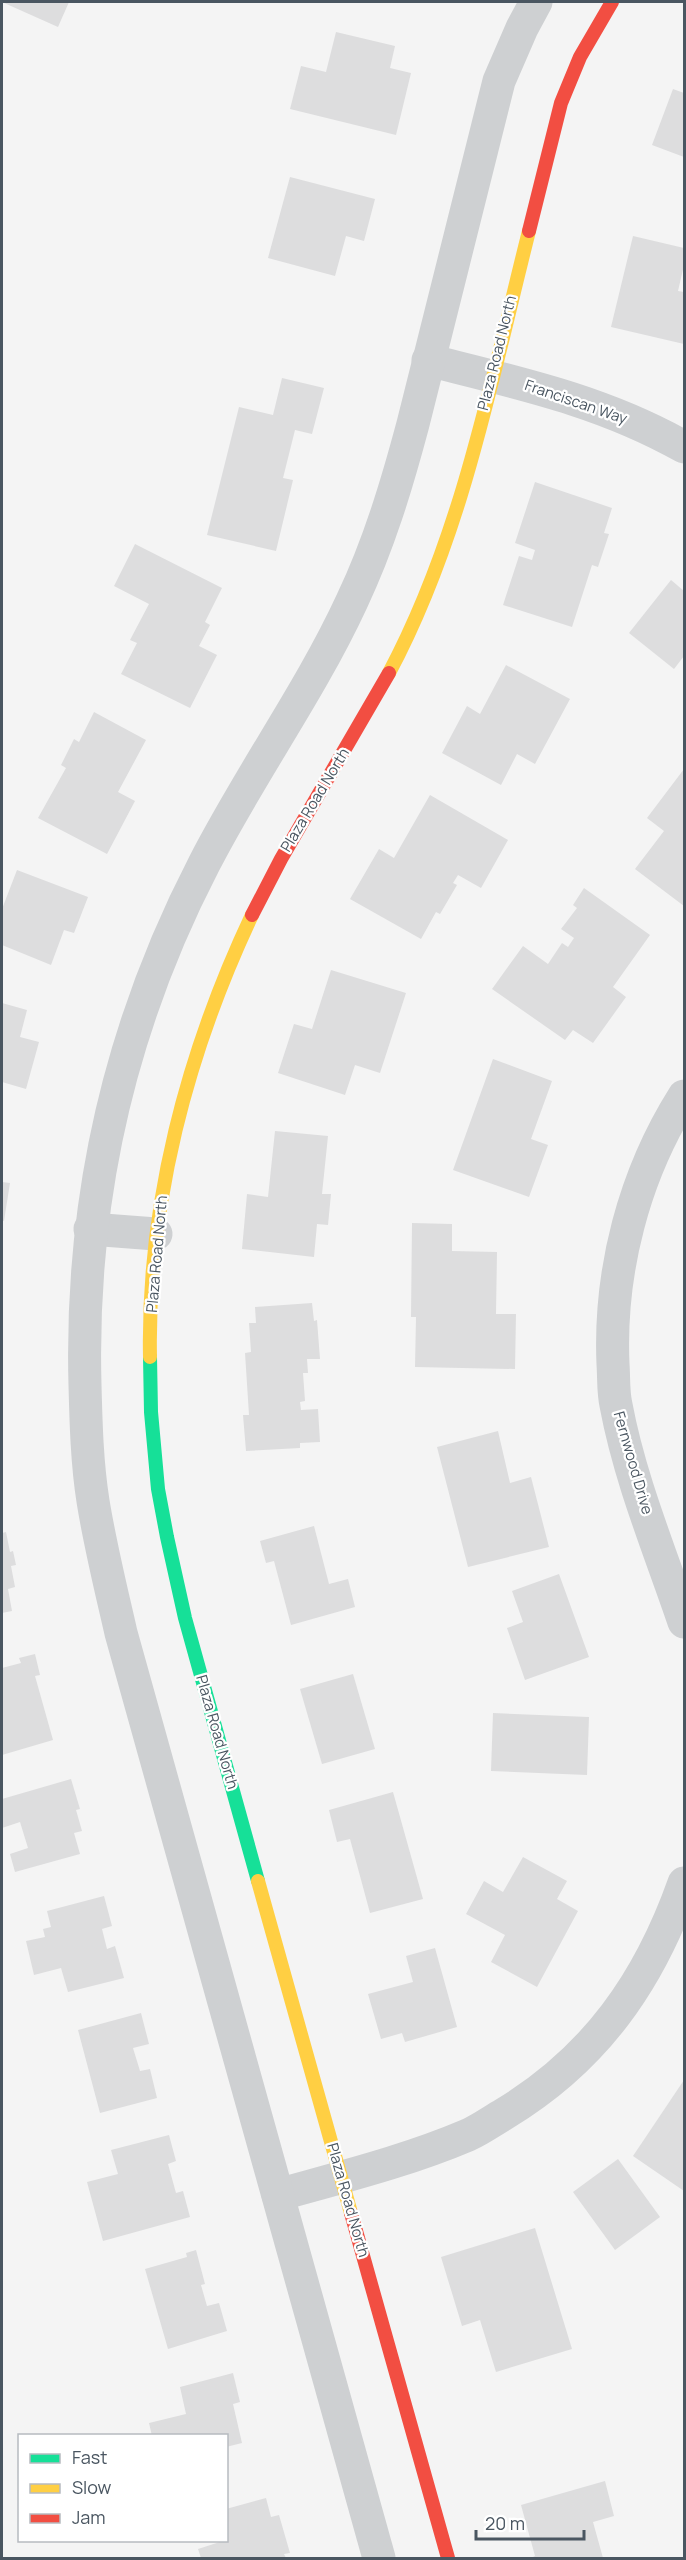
<svg xmlns="http://www.w3.org/2000/svg" width="686" height="2560" viewBox="0 0 686 2560" font-family="Manrope,sans-serif">
	<style>
		.building { fill: #ddddde }
		.lines { fill: none; stroke-linecap: round; stroke-linejoin: round }
		.street { stroke: #ced0d2; stroke-width: 33 }
		.fast { stroke: #16e098; stroke-width: 14 }
		.slow { stroke: #ffcf43; stroke-width: 14 }
		.jam { stroke: #f24e42; stroke-width: 14 }
		.labels { text-anchor: middle; stroke-width: 4.5; stroke-linejoin: round; paint-order: stroke }
		.street-label { font-size: 15px; fill: #4a5661; stroke: #fff }
	</style>
	<rect width="100%" height="100%" fill="#f4f4f4"/>
	<!-- building -->
	<g class="building">
		<polygon points="2,2 69,2 58,27"/>
		<polygon points="336,32 395,46 390,68 411,73 396,135 290,109 301,66 326,72"/>
		<polygon points="673,89 684,93 684,157 652,145"/>
		<polygon points="290,177 375,199 364,241 346,236 335,276 268,258"/>
		<polygon points="633,236 684,248 684,265 678,291 684,292 684,344 611,327"/>
		<polygon points="282,378 324,388 312,434 295,430 283,478 293,480 276,551 207,535 239,407 273,415"/>
		<polygon points="535,482 612,508 604,533 609,534 598,567 592,565 572,627 503,605 519,556 532,560 535,550 515,543"/>
		<polygon points="135,544 222,588 205,622 210,625 199,646 217,655 190,708 121,674 137,643 130,640 149,604 114,586"/>
		<polygon points="671,580 684,591 684,656 674,669 629,633"/>
		<polygon points="506,665 570,699 535,764 517,754 501,785 442,753 467,706 480,714"/>
		<polygon points="94,712 146,740 118,792 135,801 107,854 38,818 66,768 61,765 74,739 79,742"/>
		<polygon points="684,769 684,906 635,869 664,831 647,818"/>
		<polygon points="430,795 508,840 481,888 458,875 453,883 457,885 440,914 436,912 421,939 350,899 379,849 394,858"/>
		<polygon points="17,870 88,897 74,933 64,930 51,965 2,945 2,909"/>
		<polygon points="584,888 650,935 613,987 626,997 593,1043 573,1030 565,1040 492,989 523,946 548,964 562,943 568,947 574,938 561,929 577,908 573,905"/>
		<polygon points="331,970 406,993 380,1073 355,1065 345,1095 278,1073 294,1024 312,1029"/>
		<polygon points="2,1003 27,1010 20,1037 39,1042 26,1089 2,1082"/>
		<polygon points="493,1059 552,1081 531,1139 548,1145 529,1197 453,1170"/>
		<polygon points="275,1131 328,1136 322,1194 331,1194 328,1225 317,1224 314,1257 242,1249 247,1194 268,1197"/>
		<polygon points="2,1182 10,1183 4,1221 2,1220"/>
		<polygon points="412,1223 452,1224 452,1251 497,1252 496,1314 516,1314 515,1369 415,1367 416,1317 411,1317"/>
		<polygon points="312,1303 314,1321 317,1320 320,1359 307,1359 308,1373 303,1373 305,1401 300,1402 301,1410 318,1409 320,1442 300,1443 300,1448 246,1451 243,1415 249,1415 245,1353 251,1352 249,1323 256,1323 255,1307"/>
		<polygon points="498,1431 510,1483 531,1477 549,1547 468,1567 437,1447"/>
		<polygon points="314,1526 329,1584 348,1579 355,1607 291,1625 274,1561 266,1563 260,1541"/>
		<polygon points="6,1532 10,1552 13,1551 16,1565 11,1566 15,1587 8,1589 12,1611 2,1613 2,1533"/>
		<polygon points="559,1574 589,1657 525,1680 507,1628 523,1622 512,1591"/>
		<polygon points="35,1654 40,1675 35,1676 53,1740 2,1755 2,1668 21,1663 19,1658"/>
		<polygon points="353,1674 375,1749 322,1764 300,1689"/>
		<polygon points="493,1713 589,1717 587,1775 491,1771"/>
		<polygon points="71,1779 80,1809 76,1810 82,1831 74,1833 80,1854 15,1872 10,1854 28,1848 20,1822 2,1828 2,1799"/>
		<polygon points="393,1792 423,1899 370,1913 350,1839 337,1842 329,1810"/>
		<polygon points="523,1857 567,1881 557,1899 578,1911 537,1987 491,1962 505,1935 466,1914 484,1881 503,1892"/>
		<polygon points="104,1896 112,1926 102,1929 107,1949 115,1946 124,1978 68,1992 61,1968 34,1975 26,1941 45,1937 43,1929 51,1927 47,1911"/>
		<polygon points="435,1948 457,2027 405,2042 402,2033 381,2039 368,1994 413,1982 406,1956"/>
		<polygon points="141,2013 149,2044 133,2048 140,2071 150,2069 157,2098 100,2113 78,2030"/>
		<polygon points="684,2080 684,2191 633,2156"/>
		<polygon points="169,2135 176,2161 168,2164 176,2193 183,2191 190,2217 103,2241 87,2182 118,2174 111,2150"/>
		<polygon points="618,2159 660,2217 615,2250 573,2192"/>
		<polygon points="535,2228 572,2349 496,2372 480,2320 462,2326 441,2257"/>
		<polygon points="196,2250 205,2284 201,2285 207,2306 219,2303 227,2331 168,2349 145,2269 187,2257 186,2253"/>
		<polygon points="233,2373 240,2402 233,2404 242,2443 226,2447 226,2436 152,2436 149,2423 186,2414 180,2387"/>
		<polygon points="605,2481 614,2516 593,2522 603,2558 531,2558 535,2556 521,2505"/>
		<polygon points="266,2498 271,2517 279,2515 290,2553 284,2554 286,2558 201,2558 198,2549 226,2540 226,2509"/>
	</g>
	<g class="lines">
		<!-- street -->
		<g class="street">
			<path d="M428,360c91,23 175,41 256,87"/>
			<path d="M684,1096c-50,79 -75,175 -71,268 1,14 0,28 3,41 14,75 44,146 68,217"/>
			<polyline points="90,1229 156,1234"/>
			<path d="M278,2195c64,-18 129,-34 190,-60 13,-6 24,-14 36,-21 91,-55 145,-132 180,-231"/>
			<path d="M379,2558l-258,-925c-10,-44 -21,-88 -28,-132 -6,-38 -7,-77 -8,-116 -5,-184 34,-357 119,-521 46,-90 106,-172 148,-263 27,-57 45,-117 61,-177l86,-343 23,-53 14,-26"/>
		</g>
		<!-- fast -->
		<polyline class="fast" points="150,1357 151,1412 158,1489 167,1537 185,1618 258,1881"/>
		<!-- slow -->
		<g class="slow">
			<path d="M389,673c73,-137 102,-292 140,-442"/>
			<path d="M150,1357c-3,-153 37,-304 102,-442"/>
			<polyline points="258,1881 351,2213"/>
		</g>
		<!-- jam -->
		<g class="jam">
			<polyline points="529,231 561,103 580,57 612,2"/>
			<polyline points="252,915 281,859 389,673"/>
			<polyline points="351,2213 448,2558"/>
		</g>
	</g>
	<g class="labels">
		<!-- street labels -->
		<g class="street-label">
			<text transform="translate(497 353) rotate(-76)" y="5">Plaza Road North</text>
			<text transform="translate(576 402) rotate(19)" y="5">Franciscan Way</text>
			<text transform="translate(315 800) rotate(-59)" y="5">Plaza Road North</text>
			<text transform="translate(157 1254) rotate(-85)" y="5">Plaza Road North</text>
			<text transform="translate(633 1463) rotate(74)" y="5">Fernwood Drive</text>
			<text transform="translate(217 1732) rotate(74)" y="5">Plaza Road North</text>
			<text transform="translate(348 2200) rotate(74)" y="5">Plaza Road North</text>
		</g>
	</g>
	<!-- border -->
	<rect width="686" height="2560" fill="none" stroke="#4a5661" stroke-width="6"/>
	<!-- legend -->
	<rect x="18" y="2434" width="210" height="108" fill="#ffffff" stroke="#b7bbc0" stroke-width="1.5"/>
	<rect x="30" y="2454" width="30" height="9" fill="#16e098" stroke="#b7bbc0" stroke-width="1.5"/>
	<text x="72" y="2464" font-size="18" fill="#4a5661">Fast</text>
	<rect x="30" y="2484" width="30" height="9" fill="#ffcf43" stroke="#b7bbc0" stroke-width="1.5"/>
	<text x="72" y="2494" font-size="18" fill="#4a5661">Slow</text>
	<rect x="30" y="2514" width="30" height="9" fill="#f24e42" stroke="#b7bbc0" stroke-width="1.5"/>
	<text x="72" y="2524" font-size="18" fill="#4a5661">Jam</text>
	<!-- scale -->
	<path d="M476 2530v9h108v-9" fill="none" stroke="#4a5661" stroke-width="3"/>
	<text x="485" y="2530" font-size="18" fill="#4a5661" stroke="#ffffff" stroke-width="4.5" paint-order="stroke">20 m</text>
</svg>
